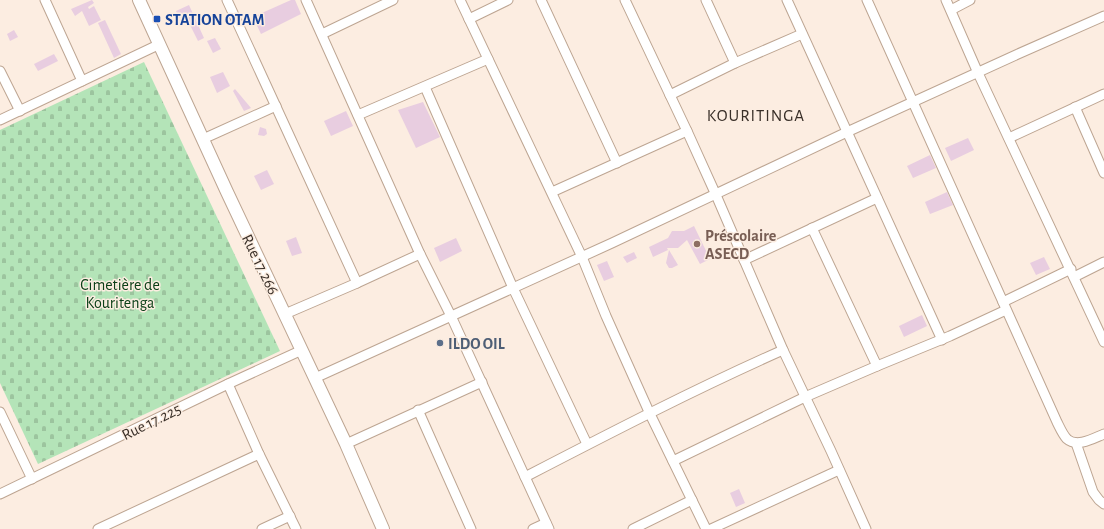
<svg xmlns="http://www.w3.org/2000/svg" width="1104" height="529" viewBox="0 0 1104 529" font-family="'Alegreya Sans',sans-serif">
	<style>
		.cemetery { fill: url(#cemetery-stones) }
		.building { fill: #e8cde0 }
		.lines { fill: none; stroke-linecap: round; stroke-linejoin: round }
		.street-casing { stroke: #bda592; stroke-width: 11 }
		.secondary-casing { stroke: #bda592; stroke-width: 14 }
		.street { stroke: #fff; stroke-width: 9 }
		.secondary { stroke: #fff; stroke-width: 12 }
		.transit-dot { fill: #1a4fb4; stroke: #fcede1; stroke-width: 1.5 }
		.education-dot { fill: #8d6e63; stroke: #fcede1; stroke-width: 1.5 }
		.service-dot { fill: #5c6f8a; stroke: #fcede1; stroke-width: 1.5 }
		.labels { text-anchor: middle; stroke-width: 3; stroke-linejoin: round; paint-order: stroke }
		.transit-label { font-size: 16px; font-weight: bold; fill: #164399; stroke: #fcede1; text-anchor: start }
		.education-label { font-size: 16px; font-weight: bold; fill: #785e54; stroke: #fcede1; text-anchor: start }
		.street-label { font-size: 16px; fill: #392f28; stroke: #fcede1 }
		.park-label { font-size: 16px; fill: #0c4118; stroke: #fcede1 }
		.service-label { font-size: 16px; font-weight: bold; fill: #4e5e75; stroke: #fcede1; text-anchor: start }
		.neighbourhood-label { font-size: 17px; letter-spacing: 1px; fill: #392f28; stroke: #fcede1 }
	</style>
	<defs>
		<pattern id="cemetery-stones" width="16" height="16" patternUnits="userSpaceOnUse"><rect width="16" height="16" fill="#b4e4b8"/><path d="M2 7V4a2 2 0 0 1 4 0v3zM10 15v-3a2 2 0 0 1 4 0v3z" fill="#9cc49e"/></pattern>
	</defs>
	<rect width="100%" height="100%" fill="#fcede1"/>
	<!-- cemetery -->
	<polygon class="cemetery" points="144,62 280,351 38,464 0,383 0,130"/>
	<!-- building -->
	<g class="building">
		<polygon points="92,0 94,3 88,7 89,9 94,6 101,20 89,26 82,11 75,16 71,9"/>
		<polygon points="291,0 295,0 301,14 261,34 253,17"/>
		<polygon points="189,5 204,38 198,41 185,15 179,18 176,11"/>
		<polygon points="105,20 121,54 114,58 98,23"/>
		<polygon points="14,30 18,37 10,41 7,34"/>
		<polygon points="215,38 221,49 213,53 207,41"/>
		<polygon points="54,54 58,61 38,71 34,64"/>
		<polygon points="223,72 230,86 217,93 210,77"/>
		<polygon points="235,89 251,108 244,111 233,91"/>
		<polygon points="423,102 440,137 416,148 398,110"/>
		<polygon points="346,111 353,126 331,136 324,121"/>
		<polygon points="260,127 266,129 267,134 264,136 258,135"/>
		<polygon points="968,138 974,150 951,161 945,148"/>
		<polygon points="930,155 936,168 913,178 907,166"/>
		<polygon points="267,170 274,184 261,190 254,176"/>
		<polygon points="947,192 953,205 930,214 925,202"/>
		<polygon points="694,226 710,259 700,264 687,240 678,248 667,248 668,250 653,257 649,247 668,238 672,231 684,231"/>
		<polygon points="296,237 302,253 292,256 286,241"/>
		<polygon points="456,238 462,251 440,262 434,248"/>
		<polygon points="669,250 678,265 672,268 669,268 666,263"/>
		<polygon points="634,252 637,258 627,263 623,257"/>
		<polygon points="1044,257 1050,269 1036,275 1030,263"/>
		<polygon points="607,261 614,277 604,281 597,265"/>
		<polygon points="922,315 927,326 904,337 899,326"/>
		<polygon points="739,489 745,503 736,507 730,493"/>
	</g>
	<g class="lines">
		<!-- street casing -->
		<g class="street-casing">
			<g id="street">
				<polyline points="45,0 82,81"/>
				<polyline points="227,0 357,283"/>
				<polyline points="306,0 420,254 451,316 549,529"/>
				<polyline points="460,0 582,257 606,316 650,414 706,529"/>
				<polyline points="541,0 617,163"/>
				<polyline points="625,0 687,131 716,195 783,350 831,451 866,529"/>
				<polyline points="706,0 735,63"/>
				<polyline points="787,0 942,340"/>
				<path d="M867,0l190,422c3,6 6,13 10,17 10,9 27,-1 37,-5"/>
				<polyline points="946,0 978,73 1104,342"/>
				<polyline points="951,10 970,0"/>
				<polyline points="469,19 508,0"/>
				<polyline points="322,34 393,0"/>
				<polyline points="0,71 20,111"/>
				<polyline points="425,87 513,288 587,444"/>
				<polyline points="670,95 735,63 802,34"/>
				<polyline points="1075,107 1104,173"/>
				<polyline points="358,115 488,59"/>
				<polyline points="0,120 160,44"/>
				<polyline points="1009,138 1104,94"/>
				<polyline points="203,139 276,106"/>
				<polyline points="552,192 687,131"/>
				<polyline points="744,260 877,198"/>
				<polyline points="1074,277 1104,262"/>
				<polyline points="1003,302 1071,269"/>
				<polyline points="285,314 357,283 420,254"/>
				<polyline points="877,366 950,336 1006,310"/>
				<polyline points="315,378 612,243 847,132 1018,54 1104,16"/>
				<polyline points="228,384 259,454 296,529"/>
				<polyline points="418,410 471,529"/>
				<polyline points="0,412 32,479"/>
				<polyline points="1076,443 1093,492 1099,500 1104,504"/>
				<polyline points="346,444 482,382"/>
				<polyline points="673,461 805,397 877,366 812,228"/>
				<path d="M525,477c85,-44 170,-88 258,-127"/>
				<polyline points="0,494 228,384 302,350"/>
				<polyline points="98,529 259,454"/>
				<polyline points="262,529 290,516"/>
				<polyline points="533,529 546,523"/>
				<polyline points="633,529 692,500"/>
				<polyline points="711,529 839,470"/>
			</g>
		</g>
		<!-- secondary casing -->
		<g class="secondary-casing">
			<polyline id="secondary" points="139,0 227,192 346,444 383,529"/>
		</g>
		<!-- street -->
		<use href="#street" class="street"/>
		<!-- secondary -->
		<use href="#secondary" class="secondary"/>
	</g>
	<!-- markers -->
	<rect class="transit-dot" x="153" y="15" width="8" height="8" rx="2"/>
	<circle class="education-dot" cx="697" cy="244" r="4"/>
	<circle class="service-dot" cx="440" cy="343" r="4"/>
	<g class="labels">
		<!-- transit labels -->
		<g class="transit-label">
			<text x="165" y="25">STATION OTAM</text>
		</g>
		<!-- education labels -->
		<g class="education-label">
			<text x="705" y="241">Préscolaire<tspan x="705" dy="18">ASECD</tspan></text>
		</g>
		<!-- street labels -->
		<g class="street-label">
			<text transform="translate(261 264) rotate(64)" y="6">Rue 17.266</text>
			<text transform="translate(151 421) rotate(-26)" y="6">Rue 17.225</text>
		</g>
		<!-- park labels -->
		<g class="park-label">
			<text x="120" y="290">Cimetière de<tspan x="120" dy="18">Kouritenga</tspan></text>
		</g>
		<!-- service labels -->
		<g class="service-label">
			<text x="448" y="349">ILDO OIL</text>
		</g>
		<!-- neighbourhood labels -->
		<g class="neighbourhood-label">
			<text x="756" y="121">KOURITINGA</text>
		</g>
	</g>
</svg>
